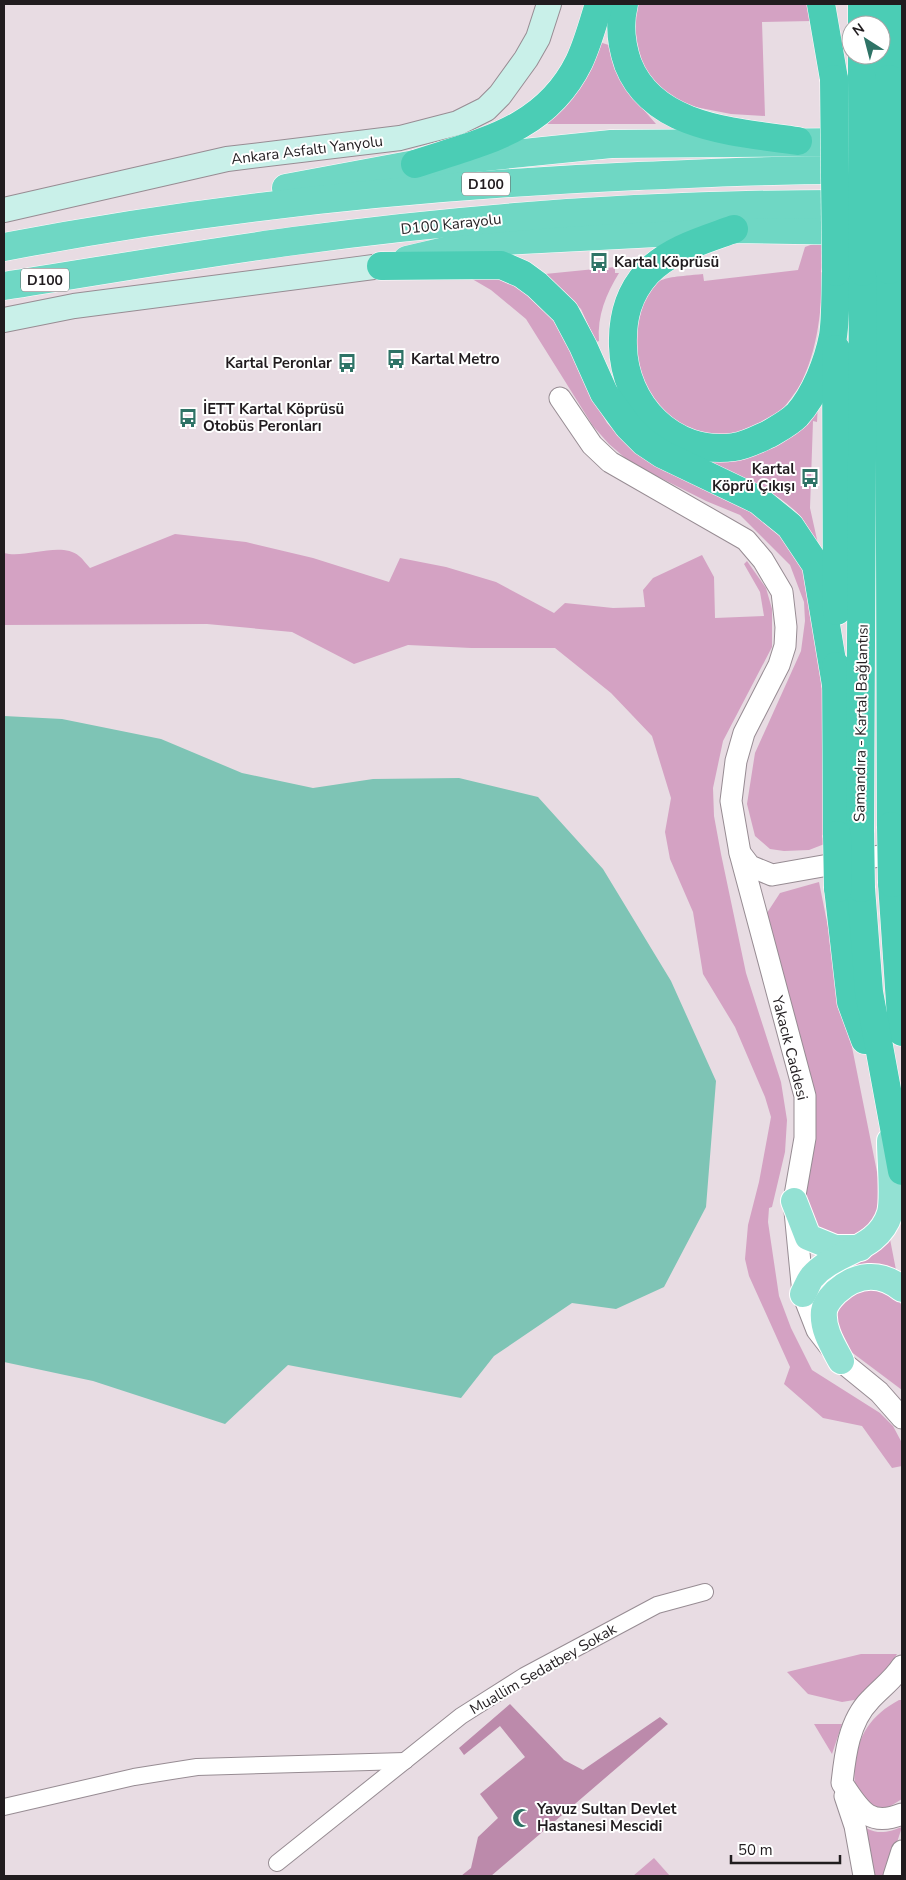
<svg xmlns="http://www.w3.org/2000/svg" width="906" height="1880" viewBox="0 0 906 1880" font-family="'Nunito Sans',sans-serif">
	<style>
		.green { fill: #d4a2c3 }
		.forest { fill: #bc8aab }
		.water { fill: #7ec4b5 }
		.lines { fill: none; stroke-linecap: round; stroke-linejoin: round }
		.minor-casing { stroke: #978c93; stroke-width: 18 }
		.tertiary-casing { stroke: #978c93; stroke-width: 23 }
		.secondary-casing { stroke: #978c93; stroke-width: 26 }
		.primary-casing { stroke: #fff; stroke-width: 28 }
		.trunk-casing { stroke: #fff; stroke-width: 29 }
		.motorway-casing { stroke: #fff; stroke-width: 29 }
		.minor { stroke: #fff; stroke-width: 16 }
		.tertiary { stroke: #fff; stroke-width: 21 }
		.secondary { stroke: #c9f0e9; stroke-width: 24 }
		.primary { stroke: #93e1d3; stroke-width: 26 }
		.trunk { stroke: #6fd7c4; stroke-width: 28 }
		.motorway { stroke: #4bcdb5; stroke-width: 28 }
		.motorway-bridge-casing { stroke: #fff; stroke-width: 29; stroke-linecap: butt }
		.motorway-bridge { stroke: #4bcdb5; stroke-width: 28 }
		.labels { text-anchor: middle; stroke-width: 4; stroke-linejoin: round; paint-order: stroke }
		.shield { fill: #fff; stroke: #646062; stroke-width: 1 }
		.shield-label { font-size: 14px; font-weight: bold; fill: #211c1f }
		.street-label { font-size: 15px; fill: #211c1f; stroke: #fff }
		.poi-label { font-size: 15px; font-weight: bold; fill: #211c1f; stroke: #fff; text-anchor: start }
	</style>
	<rect width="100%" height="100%" fill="#e8dce3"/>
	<!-- green -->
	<g class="green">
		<polygon points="633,4 807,4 812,21 762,22 765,116 731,114 685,105 651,85 633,42"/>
		<polygon points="596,41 612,46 630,94 656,124 535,124"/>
		<path d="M824,240c-2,47 -1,97 -22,141 -5,11 -26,38 -36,44 -39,20 -86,10 -112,-25 -4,-5 -11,-12 -13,-18 -7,-18 -7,-45 -10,-64 27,-43 22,-39 72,-44l1,7 94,-11 7,-23z"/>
		<path d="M615,267v6h4c-13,21 -22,43 -20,68l-3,1 -15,-33 -36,-35z"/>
		<polygon points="491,274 524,289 562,329 591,395 607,423 633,451 664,471 757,509 782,532 806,570 822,643 827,843 809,850 784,851 770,849 755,836 747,804 755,753 801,651 805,621 804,602 790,565 740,515 706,501 631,463 609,444 593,426 526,319 491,290 467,276"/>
		<path d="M818,402l-1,20 -4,-1 -3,87 8,36c-6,-9 -11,-19 -17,-27 -26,-30 -68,-41 -103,-54z"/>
		<path d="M175,534l71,8 67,16 76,24 11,-24 46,9 50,15 58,31 11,-10 48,5 32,-1 -2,-17 10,-12 49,-23 12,22 1,41 49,-2 -4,-24 -16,-28 3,-3 19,27 6,21v38l-49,94 -10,47 1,28 7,38 25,119 35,109 6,38 -2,32 -13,55 -3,1 -1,14 11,74 12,32 21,42 68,43 13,13 9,17v23l-10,2 -30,-42 -39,-8 -39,-34 6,-17 -41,-91 -4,-17 3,-34 11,-43 12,-65 -6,-20 -30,-70 -32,-53 -10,-62 -23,-53 -5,-27 6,-34 -19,-62 -41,-43 -56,-45h-84l-63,-3 -54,19 -62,-32 -85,-8 -203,1v-72c21,6 57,-12 75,3 4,3 7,8 11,12z"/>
		<path d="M819,882l62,310c-3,34 -10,38 -42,47l-23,-13 -10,-17 5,-124 -46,-169 15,-23z"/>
		<path d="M889,1234l7,36c-44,-4 -48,-7 -83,24v-7z"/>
		<polygon points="856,1286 895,1292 902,1307 902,1390 838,1342 830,1316"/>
		<polygon points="861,1654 897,1654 877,1685 860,1699 842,1702 808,1694 787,1672"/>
		<path d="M899,1700h3v99l-18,11 -12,-2c-4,-6 -12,-11 -15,-18 -3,-6 -3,-16 -2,-23 2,-31 16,-52 44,-67z"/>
		<polygon points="814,1724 842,1724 832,1754"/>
		<path d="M902,1827l-16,49h-15l-5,-48c14,7 22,4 36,-1z"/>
		<polygon points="654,1858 670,1876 633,1876"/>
	</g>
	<!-- forest -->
	<polygon class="forest" points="510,1704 564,1760 583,1770 660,1717 668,1724 491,1876 461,1876 471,1868 478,1837 498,1818 480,1794 525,1757 500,1726 464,1755 459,1748"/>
	<!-- water -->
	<polygon class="water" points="4,716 62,719 161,739 242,773 313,788 373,779 459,778 538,797 603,869 671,981 716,1081 706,1207 664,1287 616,1309 572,1303 494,1356 461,1398 288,1365 225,1424 93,1381 4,1362"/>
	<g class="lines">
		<!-- minor casing -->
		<g class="minor-casing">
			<g id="minor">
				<polyline points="4,1807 134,1777 197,1767 405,1761"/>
				<polyline points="277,1863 461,1716 524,1676 657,1605 705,1592"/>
			</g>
		</g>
		<!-- tertiary casing -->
		<g class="tertiary-casing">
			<g id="tertiary">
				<polyline points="560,398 592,445 610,462 746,540 763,560 782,592 786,627 785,646 779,665 744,733 736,761 731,801 740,853 805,1096 805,1138 794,1201 803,1294 817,1330 841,1361 879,1392 902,1418"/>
				<polyline points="740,853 750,866 772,875 902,852"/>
				<path d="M902,1666c-9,14 -21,22 -32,34 -21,21 -25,55 -28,83 17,25 26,45 60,31"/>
				<polyline points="845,1796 855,1826 864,1876"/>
				<polyline points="894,1876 902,1851"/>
			</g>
		</g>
		<!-- secondary casing -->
		<g class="secondary-casing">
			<g id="secondary">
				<polyline points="4,210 227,159 400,138 458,123 486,109 500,95 526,59 538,38 549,4"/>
				<polyline points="4,320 74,306 381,266"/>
			</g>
		</g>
		<!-- primary casing -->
		<g class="primary-casing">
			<g id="primary">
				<polyline points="794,1201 808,1237 835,1248 860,1248"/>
				<path d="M803,1294c3,-5 5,-12 9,-17 23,-27 66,-25 78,-64 4,-15 0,-53 0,-72"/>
				<path d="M841,1361c-8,-15 -19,-32 -17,-50 1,-7 8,-15 12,-19 20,-18 44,-21 66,-3"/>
			</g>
		</g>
		<!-- trunk casing -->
		<g class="trunk-casing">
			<g id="trunk">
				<polyline points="286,188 415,164 611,144 857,142"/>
				<path d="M4,247c208,-40 422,-62 634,-71 74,-3 147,-7 220,-6"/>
				<polyline points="407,260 484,242 734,229 859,231"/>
				<path d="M4,286c96,-15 193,-32 290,-45 184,-25 379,-38 564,-37"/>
			</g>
		</g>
		<!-- motorway casing -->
		<g class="motorway-casing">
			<g id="motorway">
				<path d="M624,4c-5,20 -3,40 4,60 26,66 111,68 170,77"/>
				<polyline points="821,4 834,79"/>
				<polyline points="888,4 889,79"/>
				<polyline points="862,25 862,4"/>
				<polyline points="862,79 862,55"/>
				<path d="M415,164c66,-22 130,-33 164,-102 9,-19 14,-39 20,-58"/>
				<path d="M734,229c-30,11 -64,20 -87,44 -19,21 -25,45 -24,73 1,58 49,110 111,101 11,-1 24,-8 35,-13 10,-6 20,-11 28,-19 18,-20 31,-53 36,-79 3,-20 2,-43 3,-64"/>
				<polyline points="381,266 501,265 522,274 537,285 565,312 583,346 604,393 628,426 644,442 662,454 758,500 790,526 816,565 836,685"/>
				<polyline points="889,270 891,826"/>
				<polyline points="836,349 837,611"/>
				<polyline points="836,666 837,835"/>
				<polyline points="860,830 863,272"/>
				<polyline points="892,883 902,1032"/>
				<polyline points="838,888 851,1002 865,1040"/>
				<polyline points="861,888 869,992 902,1171"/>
			</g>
		</g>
		<!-- minor -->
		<use href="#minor" class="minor"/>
		<!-- tertiary -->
		<use href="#tertiary" class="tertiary"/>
		<!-- secondary -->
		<use href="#secondary" class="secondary"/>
		<!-- primary -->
		<use href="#primary" class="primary"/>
		<!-- trunk -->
		<use href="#trunk" class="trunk"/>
		<!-- motorway -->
		<use href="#motorway" class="motorway"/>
		<!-- motorway-bridge casing -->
		<g class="motorway-bridge-casing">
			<g id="motorway-bridge">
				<polyline points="834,79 836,272"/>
				<polyline points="862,79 863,272"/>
				<polyline points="889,79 889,270"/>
				<polyline points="891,826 892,883"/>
				<polyline points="860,830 861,888"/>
				<polyline points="837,835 838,888"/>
			</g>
		</g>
		<!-- motorway-bridge -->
		<use href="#motorway-bridge" class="motorway-bridge"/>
	</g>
	<!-- icons -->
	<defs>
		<g id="bus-bare" transform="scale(1.5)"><path d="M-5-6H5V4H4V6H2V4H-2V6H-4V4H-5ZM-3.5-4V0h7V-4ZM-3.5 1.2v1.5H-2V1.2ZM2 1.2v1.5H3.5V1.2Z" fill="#2e7366" stroke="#fff" stroke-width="2.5" paint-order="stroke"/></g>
		<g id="mosque-bare" transform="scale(1.5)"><path d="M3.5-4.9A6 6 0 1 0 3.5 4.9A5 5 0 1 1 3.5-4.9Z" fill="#2e7366" stroke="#fff" stroke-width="2.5" paint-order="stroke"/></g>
	</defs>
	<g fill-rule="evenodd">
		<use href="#bus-bare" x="599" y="262"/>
		<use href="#bus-bare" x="396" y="359"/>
		<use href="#bus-bare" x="347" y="363"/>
		<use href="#bus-bare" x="188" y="418"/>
		<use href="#bus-bare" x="810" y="478"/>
		<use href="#mosque-bare" x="522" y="1818"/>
	</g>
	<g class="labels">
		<!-- shield labels -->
		<g class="shield">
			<rect x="462" y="172.5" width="48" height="23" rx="4"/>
			<rect x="21" y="268.5" width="48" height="23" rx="4"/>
		</g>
		<g class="shield-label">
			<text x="486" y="189">D100</text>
			<text x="45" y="285">D100</text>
		</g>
		<!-- street labels -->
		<g class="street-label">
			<text transform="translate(307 150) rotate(-7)" y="5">Ankara Asfaltı Yanyolu</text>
			<text transform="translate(451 224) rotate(-6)" y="5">D100 Karayolu</text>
			<text transform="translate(861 723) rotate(-89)" y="5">Samandıra - Kartal Bağlantısı</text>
			<text transform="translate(790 1048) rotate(76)" y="5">Yakacık Caddesi</text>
			<text transform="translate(543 1669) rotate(-30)" y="5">Muallim Sedatbey Sokak</text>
		</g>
		<!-- poi labels -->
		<g class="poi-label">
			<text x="614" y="267">Kartal Köprüsü</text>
			<text x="411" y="364">Kartal Metro</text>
			<text x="332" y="368" text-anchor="end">Kartal Peronlar</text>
			<text x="203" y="414">İETT Kartal Köprüsü<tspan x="203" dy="17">Otobüs Peronları</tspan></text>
			<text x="795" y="474" text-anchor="end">Kartal<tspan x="795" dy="17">Köprü Çıkışı</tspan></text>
			<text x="537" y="1814">Yavuz Sultan Devlet<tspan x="537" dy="17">Hastanesi Mescidi</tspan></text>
		</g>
	</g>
	<!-- border -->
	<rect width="906" height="1880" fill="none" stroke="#211c1f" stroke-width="10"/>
	<!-- north arrow -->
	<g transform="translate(866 40) rotate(324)"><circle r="24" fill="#ffffff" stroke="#a6a4a5"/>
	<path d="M0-4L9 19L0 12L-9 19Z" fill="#2e7366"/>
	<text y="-8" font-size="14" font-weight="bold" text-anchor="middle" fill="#211c1f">N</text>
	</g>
	<!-- scale -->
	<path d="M731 1855v8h109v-8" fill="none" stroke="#211c1f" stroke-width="2.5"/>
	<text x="738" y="1855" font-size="15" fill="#211c1f" stroke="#ffffff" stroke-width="4" paint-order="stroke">50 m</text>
</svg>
